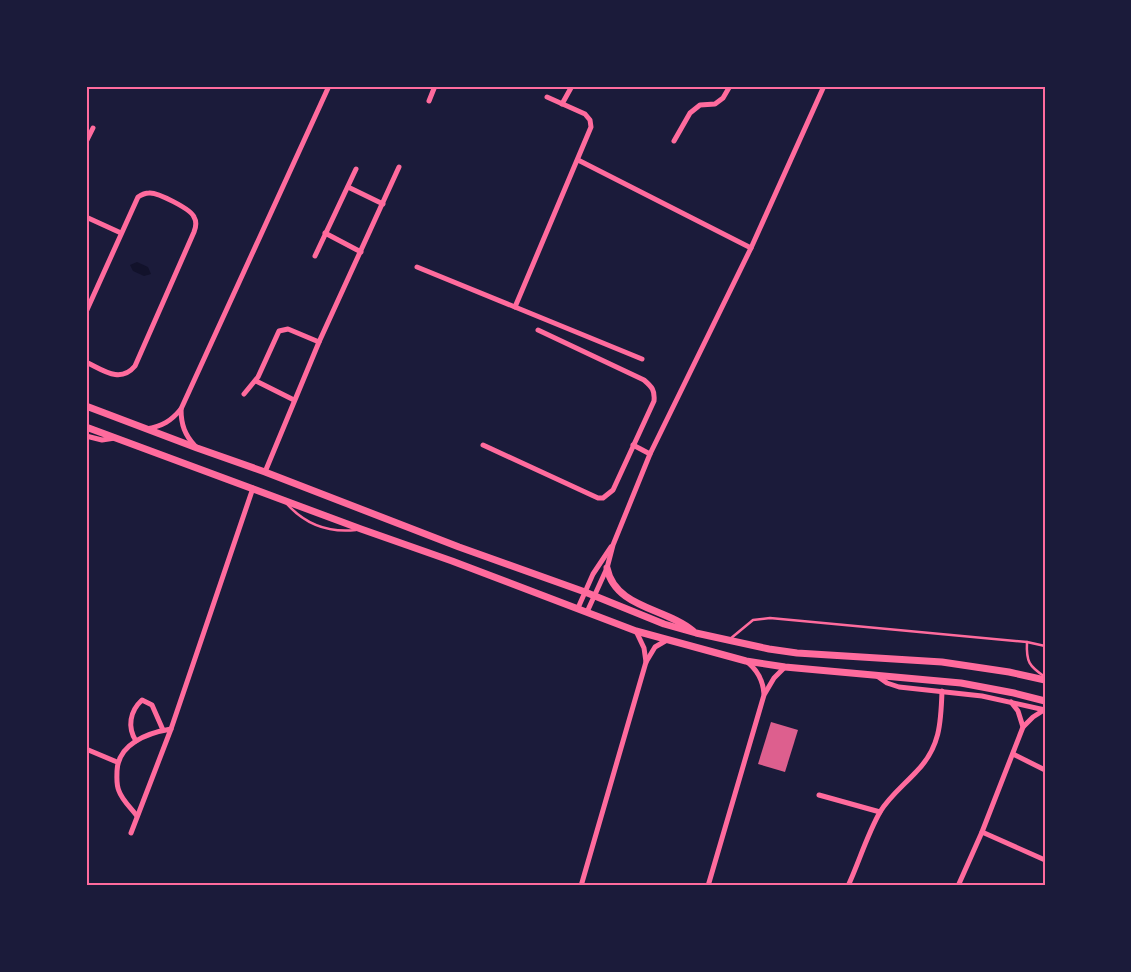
<svg xmlns="http://www.w3.org/2000/svg" width="1131" height="972" viewBox="0 0 1131 972" font-family="'Titillium Web',sans-serif">
	<style>
		.water { fill: #12122b }
		.building { fill: #dd5f8e }
		.lines { fill: none; stroke-linecap: round; stroke-linejoin: round }
		.service { stroke: #ff6b9d; stroke-width: 2.5 }
		.minor { stroke: #ff6b9d; stroke-width: 5 }
		.tertiary { stroke: #ff6b9d; stroke-width: 7 }
		.neatline { fill: none; stroke: #ff6b9d; stroke-width: 2 }
	</style>
	<rect width="100%" height="100%" fill="#1b1b3a"/>
	<!-- water -->
	<polygon class="water" points="137,262 148,267 151,274 144,276 133,271 130,265"/>
	<!-- building -->
	<polygon class="building" points="771,722 798,730 785,772 758,764"/>
	<g class="lines">
		<!-- service -->
		<g class="service">
			<path d="M287,504c18,20 42,29 69,26"/>
			<polyline points="730,639 753,620 770,618 1027,642 1045,646"/>
			<path d="M1027,642c-1,20 2,24 18,35"/>
		</g>
		<!-- minor -->
		<g class="minor">
			<polyline points="547,97 585,114 590,120 591,127 515,307 642,359"/>
			<polyline points="429,101 435,86"/>
			<polyline points="562,104 572,86"/>
			<polyline points="674,141 690,113 700,105 715,104 723,98 730,86"/>
			<polyline points="86,142 93,128"/>
			<polyline points="578,160 751,248"/>
			<polyline points="348,187 383,204"/>
			<polyline points="86,217 121,233"/>
			<polyline points="325,233 361,252"/>
			<polyline points="315,256 356,169"/>
			<polyline points="417,267 515,307"/>
			<path d="M86,312l52,-115c3,-2 7,-4 11,-4 8,-1 42,16 45,24 3,5 2,10 0,15l-59,134c-15,18 -32,4 -49,-4"/>
			<polyline points="256,381 294,400"/>
			<polyline points="244,394 258,377 279,331 288,329 319,342"/>
			<path d="M181,409c0,16 4,26 14,37"/>
			<path d="M146,429c17,-3 25,-8 35,-20l148,-323"/>
			<polyline points="86,436 102,440 115,438"/>
			<path d="M483,445l115,53h5l10,-8 41,-89c1,-11 -2,-14 -10,-21l-106,-50"/>
			<polyline points="633,445 650,454"/>
			<polyline points="265,472 319,342 399,167"/>
			<polyline points="578,608 593,574 611,547"/>
			<polyline points="587,612 607,568 613,545 650,454 751,248 824,86"/>
			<polyline points="636,631 644,648 646,662"/>
			<path d="M746,661c12,9 17,19 18,33"/>
			<polyline points="877,676 887,683 899,687 982,696 1045,710"/>
			<polyline points="1011,702 1018,711 1023,727"/>
			<path d="M136,741c-9,-14 -6,-30 6,-41l10,5 11,25"/>
			<polyline points="86,749 117,762"/>
			<polyline points="1013,754 1045,770"/>
			<polyline points="819,795 880,812"/>
			<path d="M137,816c-6,-8 -15,-16 -18,-25 -3,-7 -2,-13 -2,-20 1,-27 30,-38 54,-42"/>
			<polyline points="982,832 1045,860"/>
			<polyline points="131,833 171,729 253,488"/>
			<polyline points="581,886 646,662 655,647 667,640"/>
			<polyline points="708,886 764,695 774,678 785,667"/>
			<path d="M848,886c11,-24 19,-51 32,-74 9,-15 24,-27 36,-40 24,-24 25,-49 26,-81"/>
			<polyline points="958,886 982,832 1023,727 1033,717 1044,710"/>
		</g>
		<!-- tertiary -->
		<g class="tertiary">
			<polyline points="86,406 197,448 265,472 459,547 585,592 664,624 696,633 769,649 797,653 942,662 1009,672 1045,680"/>
			<polyline points="86,427 361,529 452,561 636,631 746,661 785,667 961,683 1014,693 1045,701"/>
			<path d="M607,568c8,40 59,40 86,63"/>
		</g>
	</g>
	<!-- border -->
	<rect width="1131" height="972" fill="none" stroke="#1b1b3a" stroke-width="175"/>
	<rect x="88" y="88" width="956" height="796" class="neatline"/>
</svg>
